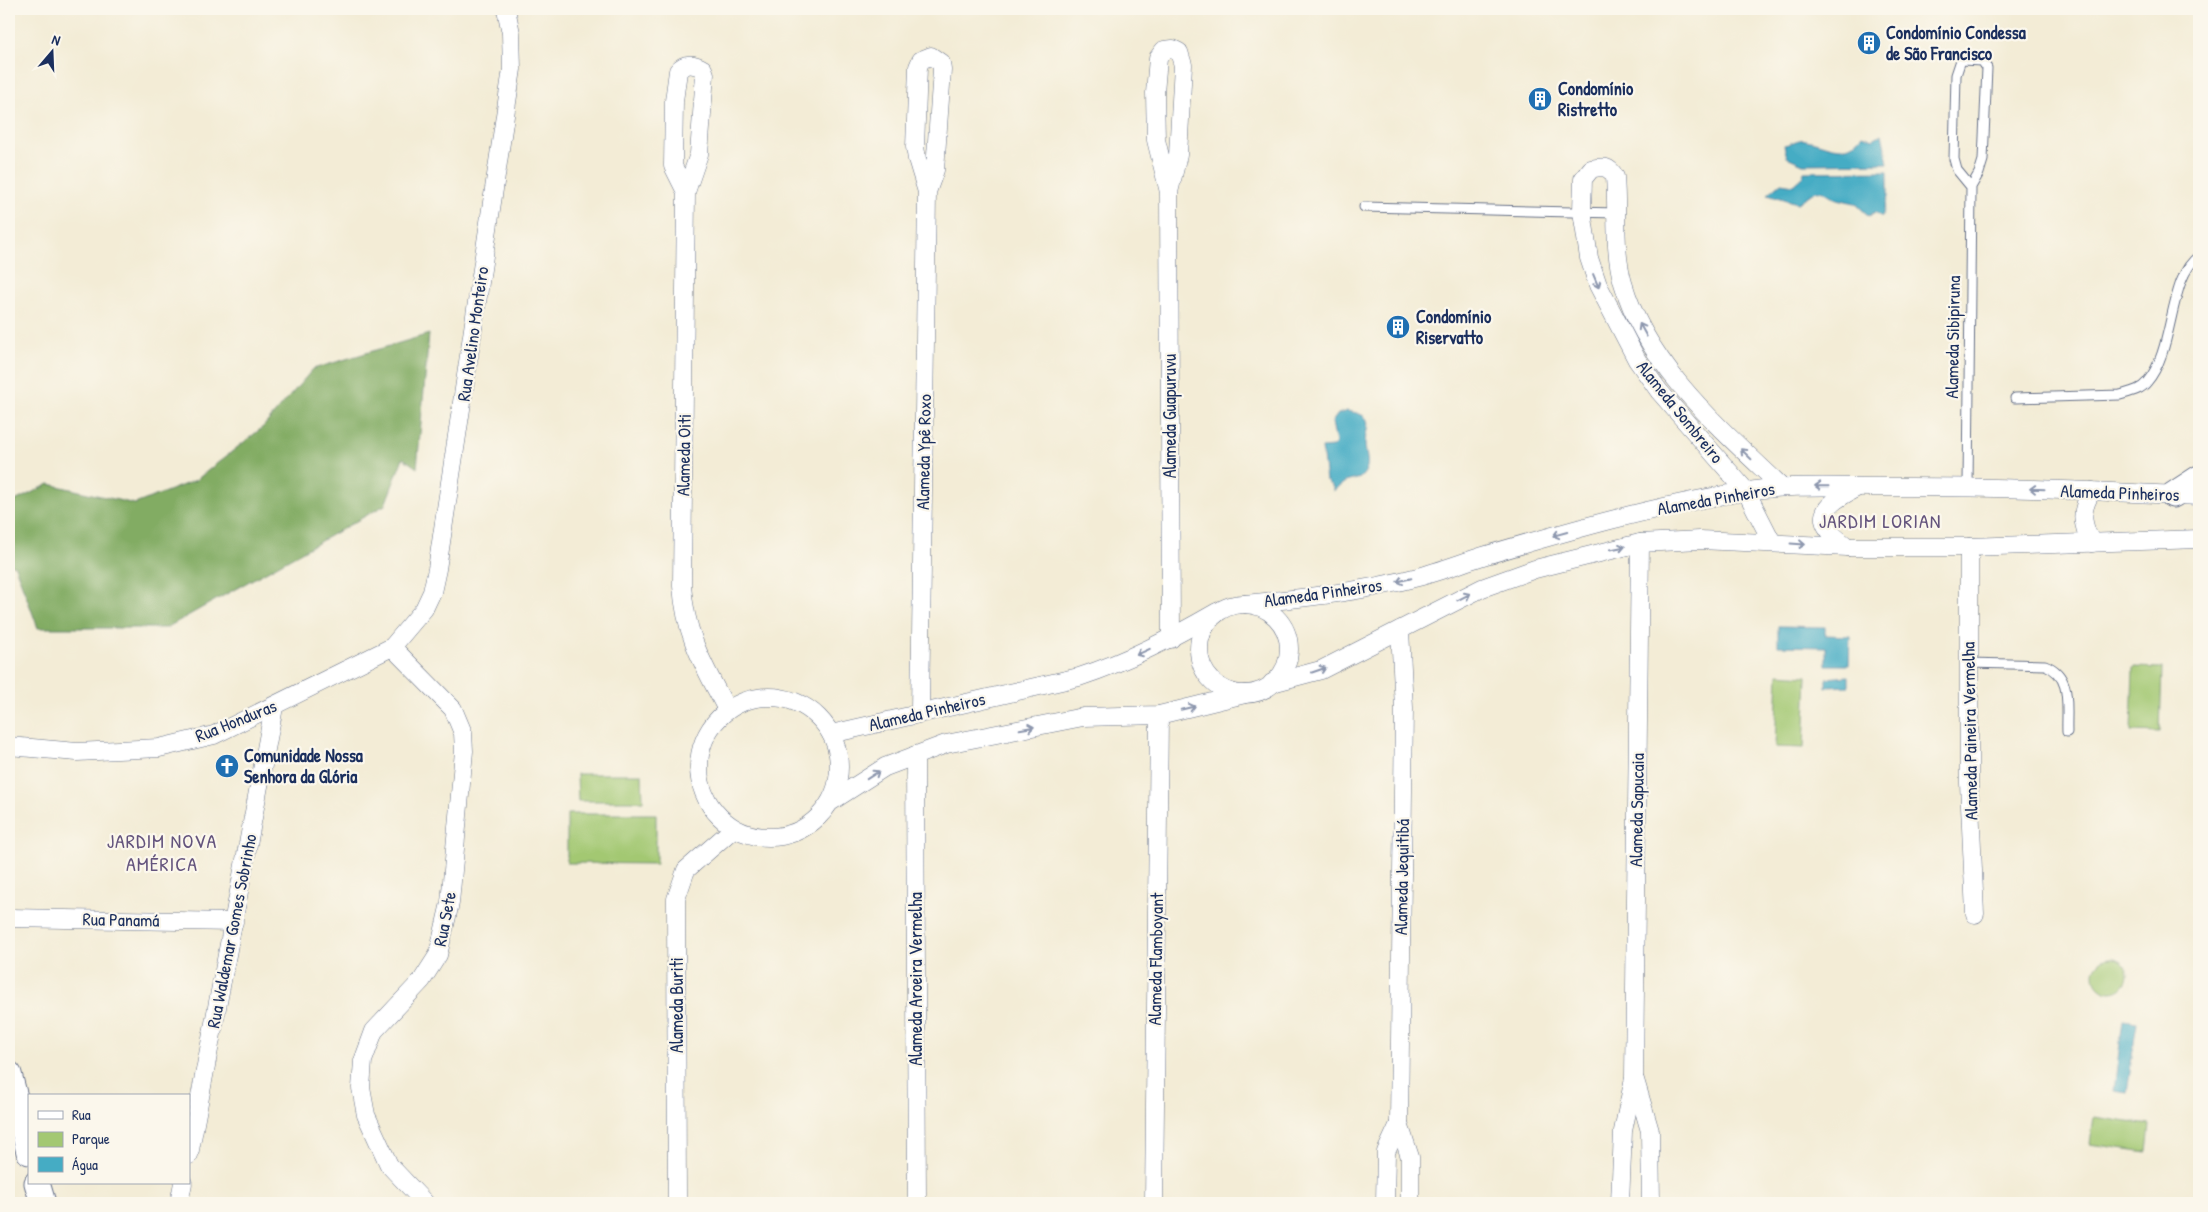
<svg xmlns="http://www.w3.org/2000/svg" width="2208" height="1212" viewBox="0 0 2208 1212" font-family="'Patrick Hand',sans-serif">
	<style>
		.green { fill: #a3c872; stroke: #5f7c68 }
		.forest { fill: #82ac64; stroke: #4e6e61 }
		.water { fill: #45acc4; stroke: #306e91 }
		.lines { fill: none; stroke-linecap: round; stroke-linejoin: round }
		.service-casing { stroke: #677188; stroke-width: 11 }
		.minor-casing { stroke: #677188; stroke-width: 19 }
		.secondary-casing { stroke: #677188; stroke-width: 27 }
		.service { stroke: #fff; stroke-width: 9 }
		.minor { stroke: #fff; stroke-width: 18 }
		.secondary { stroke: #fff; stroke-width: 25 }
		.oneway { stroke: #8d97ae }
		.labels { text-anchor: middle; stroke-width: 4.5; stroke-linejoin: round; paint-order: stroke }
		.poi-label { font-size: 18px; font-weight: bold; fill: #1b2f5e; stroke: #fbf7ec; text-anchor: start }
		.street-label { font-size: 18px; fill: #1b2f5e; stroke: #fbf7ec }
		.quarter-label { font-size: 20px; letter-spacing: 1px; fill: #64547d; stroke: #fbf7ec }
	</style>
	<rect width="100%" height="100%" fill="#fbf7ec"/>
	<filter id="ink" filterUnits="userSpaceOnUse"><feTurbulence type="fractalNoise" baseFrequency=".02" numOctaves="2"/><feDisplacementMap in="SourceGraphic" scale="10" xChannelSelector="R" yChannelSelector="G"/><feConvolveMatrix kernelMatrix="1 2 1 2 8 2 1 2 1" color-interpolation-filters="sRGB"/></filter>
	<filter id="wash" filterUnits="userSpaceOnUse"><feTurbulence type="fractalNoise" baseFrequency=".0096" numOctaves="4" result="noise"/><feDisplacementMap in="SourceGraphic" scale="20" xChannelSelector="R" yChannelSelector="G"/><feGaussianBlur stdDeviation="1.12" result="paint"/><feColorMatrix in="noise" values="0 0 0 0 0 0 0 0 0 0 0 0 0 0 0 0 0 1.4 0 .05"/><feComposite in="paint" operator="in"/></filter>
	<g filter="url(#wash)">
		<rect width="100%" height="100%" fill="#f3ecd6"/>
		<!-- green -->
		<g class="green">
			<polygon points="2133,667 2162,668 2160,732 2131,731"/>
			<polygon points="1778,674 1807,676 1804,748 1775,747"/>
			<polygon points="577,774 642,774 643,801 578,801"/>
			<polygon points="567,814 656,814 656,864 567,863"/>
			<circle cx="2111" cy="975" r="17"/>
			<polygon points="2094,1117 2150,1125 2147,1152 2090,1144"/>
		</g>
		<!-- forest -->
		<polygon class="forest" points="429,334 417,468 403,458 385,505 166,628 38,628 15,566 9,564 9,504 49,484 135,504 196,480 263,427 313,369"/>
		<!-- water -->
		<g class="water">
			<path d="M1882,134l6,29 -85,1 -16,-7 -3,-12c8,-1 14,-7 22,-5 23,4 38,18 57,-5l10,4z"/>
			<polygon points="1888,171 1888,196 1882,217 1875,212 1869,216 1855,203 1837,199 1825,192 1816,191 1797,203 1768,194 1781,183 1794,185 1802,178 1804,172"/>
			<path d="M1347,411c31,5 18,14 18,34 1,13 7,22 -5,33l-15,4 -12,9v-4l-7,-6 -4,-33 11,-1 3,-4 -4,-21 6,-8z"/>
			<polygon points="1778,626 1825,627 1825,635 1850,636 1849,665 1826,665 1826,647 1778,646"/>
			<polygon points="1849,676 1849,686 1826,687 1826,678"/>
			<polygon points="2123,1020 2137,1022 2127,1092 2114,1090"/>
		</g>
	</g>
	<g filter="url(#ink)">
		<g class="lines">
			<!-- service casing -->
			<g class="service-casing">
				<g id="service">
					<polyline points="1364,207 1617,213"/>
					<path d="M2015,398l105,-3c10,-3 21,-5 27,-13 28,-32 21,-105 52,-126"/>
					<polyline points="1968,486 1971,187 1979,173 1983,160 1987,68 1982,61 1961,60 1956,75 1954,159 1957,170 1971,187"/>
					<path d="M1969,663l76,2c28,11 21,41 22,67"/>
				</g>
			</g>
			<!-- minor casing -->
			<g class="minor-casing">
				<g id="minor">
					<path d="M686,192l-13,-26 1,-65 4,-30c6,-8 16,-8 25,-2l2,5 -6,80 -13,38 -4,394c4,52 22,79 45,124"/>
					<polyline points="1169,192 1156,140 1155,93 1158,58 1164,50 1173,49 1179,52 1183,65 1178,155 1169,192 1171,639"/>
					<path d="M1772,542l-26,-51 -87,-100 -22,-31 -39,-75 -9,-27 -7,-47 1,-32 8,-10c12,-3 18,-3 24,8 3,35 -2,72 8,106 24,84 98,146 159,204"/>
					<path d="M2092,543c-11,-19 -12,-33 0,-52"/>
					<path d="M1848,547c-38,-27 -28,-40 8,-59"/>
					<polyline points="1969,547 1969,783 1975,914"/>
					<path d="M1245,604c58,-6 116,-12 173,-27 22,-6 43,-14 65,-21 85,-25 171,-50 259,-64 47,-8 94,-5 141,-5 106,-1 211,4 316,9"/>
					<circle cx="1244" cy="649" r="45"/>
					<polyline points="1400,630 1404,708 1399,1124 1410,1157 1410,1203"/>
					<polyline points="392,647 453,709 463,733 464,751 450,903 438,955 422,980 374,1031 363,1061 361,1088 366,1115 389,1165 425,1203"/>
					<polyline points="1272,683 1321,670 1482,588 1535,569 1640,543 1700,540 1848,547 1969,547 2199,539"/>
					<circle cx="769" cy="767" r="70"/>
					<polyline points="920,713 927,192 917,159 915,147 918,67 921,60 931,56 941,63 942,70 935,170 927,192"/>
					<path d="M831,734l248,-57c49,-16 93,-39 138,-65"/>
					<polyline points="9,746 77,752 159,748 214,735 392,647 424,609 432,592 437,569 512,69 511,33 506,9"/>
					<polyline points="915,755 917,1203"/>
					<polyline points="832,801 885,767 946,744 1083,717 1159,715 1245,694"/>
					<polyline points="9,918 234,922"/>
					<polyline points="1635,1080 1650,1131 1651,1203"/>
					<polyline points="189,1155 274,707"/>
					<polyline points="179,1203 183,1183"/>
					<polyline points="677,1203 676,899 686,870 733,829"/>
					<polyline points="1154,1203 1159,715"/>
					<polyline points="1385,1203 1386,1152 1399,1124"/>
					<polyline points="1620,1203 1623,1131 1634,1078 1640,543"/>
				</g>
			</g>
			<!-- secondary casing -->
			<g class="secondary-casing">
				<g id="secondary">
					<polyline points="2173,495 2199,478"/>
					<polyline points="9,1074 29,1152"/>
					<polyline points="37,1183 43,1203"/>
				</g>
			</g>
			<!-- service -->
			<use href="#service" class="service"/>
			<!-- minor -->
			<use href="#minor" class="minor"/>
			<!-- secondary -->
			<use href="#secondary" class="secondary"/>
		</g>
		<!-- one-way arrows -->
		<defs><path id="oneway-shaft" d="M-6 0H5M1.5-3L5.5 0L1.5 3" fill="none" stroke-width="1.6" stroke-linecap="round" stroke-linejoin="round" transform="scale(1.25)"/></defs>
		<g class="oneway">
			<use href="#oneway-shaft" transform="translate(1596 281) rotate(67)"/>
			<use href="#oneway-shaft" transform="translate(1643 330) rotate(-119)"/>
			<use href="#oneway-shaft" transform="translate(1746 454) rotate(-136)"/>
			<use href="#oneway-shaft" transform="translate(1822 486) rotate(-179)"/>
			<use href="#oneway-shaft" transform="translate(2037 489) rotate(-178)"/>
			<use href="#oneway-shaft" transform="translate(1560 534) rotate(165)"/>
			<use href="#oneway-shaft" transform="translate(1798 544) rotate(4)"/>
			<use href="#oneway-shaft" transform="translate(1618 548) rotate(-12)"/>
			<use href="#oneway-shaft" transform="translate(1404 580) rotate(167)"/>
			<use href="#oneway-shaft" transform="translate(1464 597) rotate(-27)"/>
			<use href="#oneway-shaft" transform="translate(1143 652) rotate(155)"/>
			<use href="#oneway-shaft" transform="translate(1319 670) rotate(-19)"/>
			<use href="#oneway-shaft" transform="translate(1188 708) rotate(-14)"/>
			<use href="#oneway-shaft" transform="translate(1027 728) rotate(-10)"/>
			<use href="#oneway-shaft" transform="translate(873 775) rotate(-33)"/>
		</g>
	</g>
	<!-- icons -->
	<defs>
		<g id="building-disc" transform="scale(1.25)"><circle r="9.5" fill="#1f6fb2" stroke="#fbf7ec"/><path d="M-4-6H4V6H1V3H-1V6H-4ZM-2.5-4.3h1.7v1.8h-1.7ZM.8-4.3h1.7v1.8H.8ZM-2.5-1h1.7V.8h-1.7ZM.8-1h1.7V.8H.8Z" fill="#fff"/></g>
		<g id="church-disc" transform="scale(1.25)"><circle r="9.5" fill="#1f6fb2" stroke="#fbf7ec"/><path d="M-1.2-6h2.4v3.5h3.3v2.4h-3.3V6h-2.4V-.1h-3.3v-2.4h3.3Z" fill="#fff"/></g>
	</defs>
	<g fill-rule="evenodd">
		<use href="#building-disc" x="1869" y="43"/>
		<use href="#building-disc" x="1540" y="99"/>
		<use href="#building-disc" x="1398" y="327"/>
		<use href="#church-disc" x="227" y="766"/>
	</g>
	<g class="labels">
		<!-- poi labels -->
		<g class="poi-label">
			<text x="1886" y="39">Condomínio Condessa<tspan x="1886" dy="21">de São Francisco</tspan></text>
			<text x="1558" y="95">Condomínio<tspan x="1558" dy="21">Ristretto</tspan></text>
			<text x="1416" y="323">Condomínio<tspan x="1416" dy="21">Riservatto</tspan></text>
			<text x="244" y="762">Comunidade Nossa<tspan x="244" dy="21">Senhora da Glória</tspan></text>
		</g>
		<!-- street labels -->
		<g class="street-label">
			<text transform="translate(473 334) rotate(-82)" y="6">Rua Avelino Monteiro</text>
			<text transform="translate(1953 337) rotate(-89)" y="6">Alameda Sibipiruna</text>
			<text transform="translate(1680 412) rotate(51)" y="6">Alameda Sombreiro</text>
			<text transform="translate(1170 416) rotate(-90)" y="6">Alameda Guapuruvu</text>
			<text transform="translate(924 452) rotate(-89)" y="6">Alameda Ypê Roxo</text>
			<text transform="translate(684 455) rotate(-89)" y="6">Alameda Oiti</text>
			<text transform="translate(2120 493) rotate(2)" y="6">Alameda Pinheiros</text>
			<text transform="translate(1716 499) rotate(-10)" y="6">Alameda Pinheiros</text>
			<text transform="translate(1323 593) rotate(-8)" y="6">Alameda Pinheiros</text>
			<text transform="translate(927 712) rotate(-13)" y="6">Alameda Pinheiros</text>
			<text transform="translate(236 721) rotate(-22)" y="6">Rua Honduras</text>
			<text transform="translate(1970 731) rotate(-91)" y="6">Alameda Paineira Vermelha</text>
			<text transform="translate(1637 810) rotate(-89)" y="6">Alameda Sapucaia</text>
			<text transform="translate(1402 877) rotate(-89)" y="6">Alameda Jequitibá</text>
			<text transform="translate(445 919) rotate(-79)" y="6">Rua Sete</text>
			<text transform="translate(121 920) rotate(1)" y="6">Rua Panamá</text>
			<text transform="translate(232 931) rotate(-79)" y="6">Rua Waldemar Gomes Sobrinho</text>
			<text transform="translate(1156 959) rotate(-89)" y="6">Alameda Flamboyant</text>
			<text transform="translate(916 979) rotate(-90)" y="6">Alameda Aroeira Vermelha</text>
			<text transform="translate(677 1005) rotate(-90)" y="6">Alameda Buriti</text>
		</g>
		<!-- quarter labels -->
		<g class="quarter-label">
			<text x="1880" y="528">JARDIM LORIAN</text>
			<text x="162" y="848">JARDIM NOVA<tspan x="162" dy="23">AMÉRICA</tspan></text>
		</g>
	</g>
	<!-- margin -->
	<rect width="2208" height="1212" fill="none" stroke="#fbf7ec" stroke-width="30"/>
	<!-- legend -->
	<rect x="28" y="1094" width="162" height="90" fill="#fbf7ec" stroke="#a1a7b3"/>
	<rect x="38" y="1111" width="25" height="8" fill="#ffffff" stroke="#a1a7b3"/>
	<text x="72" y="1120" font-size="15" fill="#1b2f5e">Rua</text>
	<rect x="38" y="1132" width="25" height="15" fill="#a3c872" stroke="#a1a7b3"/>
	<text x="72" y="1144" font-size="15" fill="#1b2f5e">Parque</text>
	<rect x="38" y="1157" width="25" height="15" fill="#45acc4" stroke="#a1a7b3"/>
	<text x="72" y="1170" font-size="15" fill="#1b2f5e">Água</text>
	<!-- north arrow -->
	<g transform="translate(52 52) rotate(19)" stroke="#fbf7ec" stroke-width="4" paint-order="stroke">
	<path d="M0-4L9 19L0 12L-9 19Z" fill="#1b2f5e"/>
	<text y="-8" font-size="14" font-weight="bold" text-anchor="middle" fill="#1b2f5e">N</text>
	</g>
</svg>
